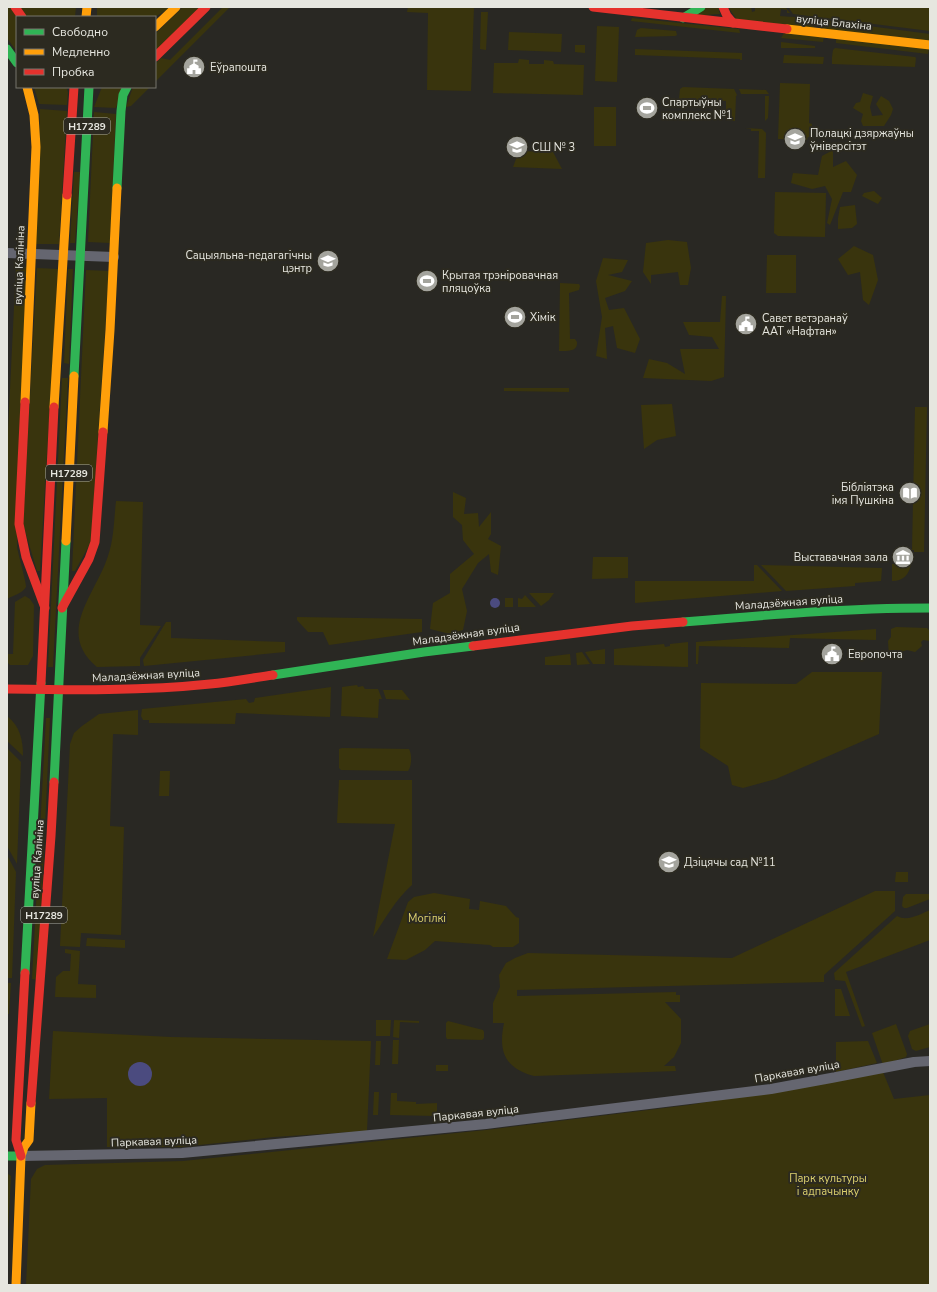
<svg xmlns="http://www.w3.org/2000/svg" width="937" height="1292" viewBox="0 0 937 1292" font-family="'Nunito Sans',sans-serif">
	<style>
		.green { fill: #39340d }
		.water { fill: #4b4b7f }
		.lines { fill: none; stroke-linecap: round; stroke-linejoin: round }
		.street { stroke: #656670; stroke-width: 10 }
		.fast { stroke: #30b455; stroke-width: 9 }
		.slow { stroke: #ff9f0a; stroke-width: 9 }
		.jam { stroke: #e5322d; stroke-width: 9 }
		.labels { text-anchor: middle; stroke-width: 4; stroke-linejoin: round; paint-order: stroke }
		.shield { fill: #2c2a20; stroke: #aeaea6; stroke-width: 1 }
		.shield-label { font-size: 10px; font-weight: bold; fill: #e6e6df }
		.street-label { font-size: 11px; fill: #e6e6df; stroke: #2c2a20 }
		.poi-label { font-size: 11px; fill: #e6e6df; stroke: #2c2a20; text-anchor: start }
		.park-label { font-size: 11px; fill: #ddd16e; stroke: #2c2a20 }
	</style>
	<rect width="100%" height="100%" fill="#292823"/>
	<!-- green -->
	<g class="green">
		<polygon points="7,7 11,7 17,17 17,52 7,38"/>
		<polygon points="19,7 76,7 75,17 26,17"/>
		<polygon points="97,7 172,7 155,17 97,17"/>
		<polygon points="183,7 201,7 155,52 155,34"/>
		<polygon points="223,7 230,7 155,82 155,64 161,58 170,60"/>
		<polygon points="408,7 474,7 471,91 427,90 428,13 407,12"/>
		<polygon points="705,7 718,7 720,14 691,16"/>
		<path d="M728,7h23l1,5 3,-1v-4h175v24l-137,-17 -4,-6h-3l4,5h-3v-3l-6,-1 -1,7c17,2 26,-2 37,15l-79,-10z"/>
		<polygon points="481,12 488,12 486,50 480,49"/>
		<polygon points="632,18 739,29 740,33 631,21"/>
		<polygon points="815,19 930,34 930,41 821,29 814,21"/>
		<polygon points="597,26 619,27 617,82 595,81"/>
		<polygon points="641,28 676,31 677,35 675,36 635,37 637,30"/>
		<polygon points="509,32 562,34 561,52 508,50"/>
		<polygon points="784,33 824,36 823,42 781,38"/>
		<polygon points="836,37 929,49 928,54 836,43"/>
		<polygon points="781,42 815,46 815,48 781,48"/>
		<polygon points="575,45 585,45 585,53 575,52"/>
		<polygon points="835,48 915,57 916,58 915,67 832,64 832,57 833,50"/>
		<polygon points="635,49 742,53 742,60 740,60 740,59 635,55"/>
		<polygon points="784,55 824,57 823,64 783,63"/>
		<polygon points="519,59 529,60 529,64 544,64 544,60 553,61 554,64 584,65 583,95 493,93 494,63 518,63"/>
		<polygon points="780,83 810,84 809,123 812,124 811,137 808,137 807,140 778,139"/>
		<polygon points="34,87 66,87 68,92 67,105 39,104"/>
		<polygon points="102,87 123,87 116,108 94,107"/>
		<polygon points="133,87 150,87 131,106 126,107"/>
		<polygon points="683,87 734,89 737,95 736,96 735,121 726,120 726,101 679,99 680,89"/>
		<polygon points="739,89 766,90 769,94 741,94"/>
		<polygon points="863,93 873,96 870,107 872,116 883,115 876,104 881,96 889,101 893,109 891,115 884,126 863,126 861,121 863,114 853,108 856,103 860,102"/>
		<polygon points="765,96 769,96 768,118 765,121"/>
		<rect x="594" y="107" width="22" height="39"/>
		<polygon points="40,109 67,111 59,244 36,244"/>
		<polygon points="94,112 116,114 110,243 88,242"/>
		<polygon points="745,128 762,129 766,133 765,178 758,178 759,131 751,131 751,129"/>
		<polygon points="833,150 833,167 846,161 857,175 851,192 843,192 830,225 827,223 832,199 825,186 812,189 791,183 793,173 818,175 822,156"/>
		<polygon points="519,151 553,152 562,169 513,167"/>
		<polygon points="74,172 80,172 75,243 70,243"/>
		<polygon points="874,191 882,198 878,204 862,196 864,193"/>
		<polygon points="775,192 826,193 825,237 778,236 774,233"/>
		<polygon points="855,205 857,224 852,228 838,229 838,218 840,207"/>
		<polygon points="668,240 687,242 691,268 688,285 680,285 678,272 651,275 651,284 643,272 646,243"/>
		<polygon points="854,246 873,255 878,280 869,305 863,300 860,272 848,275 838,259"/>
		<polygon points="767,255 796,255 796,293 766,293"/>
		<polygon points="603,258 628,260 622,272 608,275 632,281 625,291 605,298 609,310 624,308 640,339 635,353 617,348 613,326 605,328 607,359 596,356 602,317 596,281"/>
		<path d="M16,266l10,1 -9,280c1,6 10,38 9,40 -3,6 -14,9 -19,12v-148z"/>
		<polygon points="37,268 58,269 40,571 37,571 23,524"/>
		<polygon points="68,269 73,269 69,364 64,363"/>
		<polygon points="86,270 109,271 91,542 75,571 72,571"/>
		<path d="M560,283l19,1 1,2 -1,4 -10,3 1,46h5l2,3c1,10 -10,9 -18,9z"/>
		<polygon points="722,296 726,296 724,377 711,381 643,378 649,359 667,363 685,374 680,349 719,349 712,337 689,335 683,322 720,322"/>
		<polygon points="62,378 68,378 53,667 48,667"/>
		<polygon points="504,388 569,388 569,392 504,391"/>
		<polygon points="672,404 676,436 657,440 644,449 641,405"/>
		<polygon points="915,407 927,407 924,552 914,552 914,550 912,550"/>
		<polygon points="453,492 466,498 464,514 478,513 479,527 491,512 491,534 488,539 501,546 498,575 491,572 489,554 478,563 462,589 467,611 463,630 450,634 430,629 433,603 450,593 450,574 474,554 463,540 462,525 453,517"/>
		<path d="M116,501l27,1 -3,123 21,1 -21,32v8l-43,1c-42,-35 -1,-73 11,-111 6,-17 6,-37 8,-55z"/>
		<polygon points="593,557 628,557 628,578 592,579"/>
		<path d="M892,564h19c-2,11 -8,17 -19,17z"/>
		<polygon points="754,565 757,565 782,591 635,603 635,581 754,581"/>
		<polygon points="761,565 882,568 881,581 855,583 855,586 786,591"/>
		<polygon points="529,593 554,593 549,600 541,606"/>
		<polygon points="525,595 536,607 518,607 518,598 522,599"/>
		<polygon points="25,596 30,599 34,605 33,656 28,665 10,665 7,662 7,654 13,654 15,602"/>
		<rect x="505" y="598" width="8" height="9"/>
		<polygon points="297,617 422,619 422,632 329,645 323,632 308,632 297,620"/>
		<polygon points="166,622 171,622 171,638 285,642 285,652 144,666 143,660"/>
		<polygon points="896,627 927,628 930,631 930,641 923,640 921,642 922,646 915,652 907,650 898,653 895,659 889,657 888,641 891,637 891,629"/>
		<polygon points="876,629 876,640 790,638 789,648 699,646 698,664 696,664 696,642"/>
		<polygon points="688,642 688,667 614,665 614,649 664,644 665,647 670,646 670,644"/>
		<polygon points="605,649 605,664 593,664 585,652"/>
		<polygon points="582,652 590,664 577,665 576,653"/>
		<polygon points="570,654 571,665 545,665 545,657"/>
		<polygon points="812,672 882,672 879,734 776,779 743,788 732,785 728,766 700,748 701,683 796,684"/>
		<polygon points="357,685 358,687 363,686 365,689 378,689 382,699 379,699 378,718 341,716 342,687"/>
		<polygon points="331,687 330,717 236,713 235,724 149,723 149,720 143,720 141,716 142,709 246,699 249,703 254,702 255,698"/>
		<polygon points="383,690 402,690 410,700 386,699"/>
		<polygon points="138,710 138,735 113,734 110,826 124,827 121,935 81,933 80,947 60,946 70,744 74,733 82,726 99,714"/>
		<path d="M7,716c13,10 16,24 16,40l-16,-15z"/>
		<polygon points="46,718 50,718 38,980 32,979"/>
		<polygon points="7,748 21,762 17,864 7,846"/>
		<path d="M342,748l67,1c3,5 3,17 -1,22l-67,-1 -2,-2v-19z"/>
		<polygon points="160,771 170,771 169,796 159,796"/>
		<path d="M339,780h73v105c-16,14 -27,34 -39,52l22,-113 -58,-1z"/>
		<polygon points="7,855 16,872 12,978 7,978"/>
		<polygon points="896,872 908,872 908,882 895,882"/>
		<path d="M875,891h20v20l-71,64v7l-307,8v6l159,-4v3h4v7h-15l16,17v24l-7,14 -10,9h11l1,5 -142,5c-29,-8 -36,-24 -30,-53h-11v-20l7,-16 -1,-12 7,-12 9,-5 13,-5 204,5z"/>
		<polygon points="434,893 470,899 469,909 479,910 480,901 506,906 516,917 519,918 519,943 513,947 493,947 490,945 435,941 425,950 406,960 387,959 408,902 414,897"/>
		<polygon points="906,894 930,894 930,899 907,908 904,908 902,906 903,897"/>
		<path d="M930,910v30l-84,32 19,54 -3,1 -17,-46 -10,-1 -1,-7 63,-57c11,6 23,-2 33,-6z"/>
		<polygon points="87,938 125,940 125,948 86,946"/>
		<polygon points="65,949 80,951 78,984 96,985 96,998 55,997 56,977 63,971 70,971 71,954 65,953"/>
		<polygon points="7,983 11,983 9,1014 7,1014"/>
		<polygon points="835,989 841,989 850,1016 835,1016"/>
		<polygon points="376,1020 391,1020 390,1036 376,1036"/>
		<polygon points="394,1020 419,1021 419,1023 400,1022 399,1038 393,1037"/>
		<polygon points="448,1021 483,1030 484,1032 484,1038 482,1040 447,1039 446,1037 446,1023"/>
		<polygon points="896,1024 907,1054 906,1057 883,1065 872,1033"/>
		<polygon points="930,1024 930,1047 916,1051 912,1049 908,1036 910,1031"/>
		<polygon points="53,1031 171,1037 371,1041 367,1131 274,1137 180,1147 107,1147 107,1098 49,1099"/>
		<polygon points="393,1040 399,1040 398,1064 392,1064"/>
		<polygon points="376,1041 381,1041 380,1065 375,1065"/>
		<polygon points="868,1041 877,1063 836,1072 836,1042"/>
		<rect x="436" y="1065" width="12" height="6"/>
		<polygon points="883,1072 894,1099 930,1095 930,1285 26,1285 31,1179 37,1169 45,1165 183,1161 486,1130 689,1105"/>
		<polygon points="374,1092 379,1092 378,1115 373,1115"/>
		<polygon points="391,1093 397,1093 397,1101 416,1102 416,1104 437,1103 437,1116 390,1115"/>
		<polygon points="7,1173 11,1176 7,1250"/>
	</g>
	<!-- water -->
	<g class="water">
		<circle cx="495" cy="603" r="5"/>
		<circle cx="140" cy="1074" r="12"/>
	</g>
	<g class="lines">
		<!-- street -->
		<g class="street">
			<polyline points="7,253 114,257"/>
			<polyline points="21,1156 182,1153 486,1124 771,1089 831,1078 914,1062 930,1061"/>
		</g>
		<!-- fast -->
		<g class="fast">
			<polyline points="683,18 701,7"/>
			<polyline points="7,49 17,63"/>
			<polyline points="117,188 121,111 123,95 127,87"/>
			<polyline points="74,376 89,87"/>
			<path d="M683,622c82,-7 165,-14 247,-14"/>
			<polyline points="273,675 424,652 473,646"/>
			<polyline points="54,782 66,541"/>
			<polyline points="25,973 41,683"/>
			<polyline points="7,1156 21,1156"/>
		</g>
		<!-- slow -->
		<g class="slow">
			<polyline points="86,17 87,7"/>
			<polyline points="155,27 176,7"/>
			<polyline points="787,29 930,45"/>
			<polyline points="25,402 36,147 34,115 27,87"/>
			<polyline points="54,407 67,195"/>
			<polyline points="103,432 110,330 117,188"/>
			<polyline points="66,541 74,376"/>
			<polyline points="16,1285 21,1156 24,1147 29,1140 31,1103"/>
		</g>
		<!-- jam -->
		<g class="jam">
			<polyline points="15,7 22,17"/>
			<polyline points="593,7 787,29"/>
			<polyline points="723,7 727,16 733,23"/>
			<polyline points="155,57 206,7"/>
			<polyline points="67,195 74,87"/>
			<polyline points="25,402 19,524 26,557 45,608"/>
			<polyline points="62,608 89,559 95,542 103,432"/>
			<polyline points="473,646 632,626 683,622"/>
			<polyline points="41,683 54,407"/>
			<path d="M7,689c67,1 137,2 203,-5 21,-2 42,-6 63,-9"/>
			<polyline points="31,1103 51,836 54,782"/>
			<polyline points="21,1156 16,1140 25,973"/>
		</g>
	</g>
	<!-- icons -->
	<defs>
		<g id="civic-disc" transform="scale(1.15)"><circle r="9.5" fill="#a4a49d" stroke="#2c2a20"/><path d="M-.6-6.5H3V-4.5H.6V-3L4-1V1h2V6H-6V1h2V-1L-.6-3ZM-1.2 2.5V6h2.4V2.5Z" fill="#fff"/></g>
		<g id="stadium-disc" transform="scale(1.15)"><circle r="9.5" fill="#a4a49d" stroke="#2c2a20"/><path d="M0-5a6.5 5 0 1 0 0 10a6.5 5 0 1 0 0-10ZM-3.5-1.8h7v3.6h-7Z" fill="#fff"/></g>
		<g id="university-disc" transform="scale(1.15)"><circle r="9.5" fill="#a4a49d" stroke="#2c2a20"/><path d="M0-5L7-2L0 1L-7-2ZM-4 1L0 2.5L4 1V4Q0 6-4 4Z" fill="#fff"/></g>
		<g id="school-disc" transform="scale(1.15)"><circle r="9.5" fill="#a4a49d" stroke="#2c2a20"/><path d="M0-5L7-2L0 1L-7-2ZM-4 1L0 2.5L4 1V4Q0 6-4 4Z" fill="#fff"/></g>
		<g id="library-disc" transform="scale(1.15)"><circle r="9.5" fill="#a4a49d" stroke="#2c2a20"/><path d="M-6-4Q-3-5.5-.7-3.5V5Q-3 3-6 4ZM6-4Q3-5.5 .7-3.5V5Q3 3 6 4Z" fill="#fff"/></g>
		<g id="museum-disc" transform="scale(1.15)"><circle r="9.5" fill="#a4a49d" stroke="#2c2a20"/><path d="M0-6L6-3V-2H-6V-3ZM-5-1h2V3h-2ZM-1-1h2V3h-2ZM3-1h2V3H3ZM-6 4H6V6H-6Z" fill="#fff"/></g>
	</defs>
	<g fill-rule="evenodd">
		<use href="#civic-disc" x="194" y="67"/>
		<use href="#stadium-disc" x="647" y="108"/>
		<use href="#university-disc" x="795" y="139"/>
		<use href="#school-disc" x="517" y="147"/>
		<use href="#school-disc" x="328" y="261"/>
		<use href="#stadium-disc" x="427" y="281"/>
		<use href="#stadium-disc" x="515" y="317"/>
		<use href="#civic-disc" x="746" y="324"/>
		<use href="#library-disc" x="910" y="493"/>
		<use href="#museum-disc" x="903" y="557"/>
		<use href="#civic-disc" x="832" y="654"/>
		<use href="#school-disc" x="669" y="862"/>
	</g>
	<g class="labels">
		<!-- shield labels -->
		<g class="shield">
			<rect x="64" y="118" width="46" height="16" rx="3"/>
			<rect x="46" y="465" width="46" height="16" rx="3"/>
			<rect x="21" y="907" width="46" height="16" rx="3"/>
		</g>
		<g class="shield-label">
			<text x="87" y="130">Н17289</text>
			<text x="69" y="477">Н17289</text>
			<text x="44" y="919">Н17289</text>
		</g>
		<!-- street labels -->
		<g class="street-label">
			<text transform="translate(834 22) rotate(6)" y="4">вуліца Блахіна</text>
			<text transform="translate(19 265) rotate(-88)" y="4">вуліца Калініна</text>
			<text transform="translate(789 602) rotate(-4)" y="4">Маладзёжная вуліца</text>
			<text transform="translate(466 634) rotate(-8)" y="4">Маладзёжная вуліца</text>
			<text transform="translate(146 675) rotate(-3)" y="4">Маладзёжная вуліца</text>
			<text transform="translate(37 859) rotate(-86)" y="4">вуліца Калініна</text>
			<text transform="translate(797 1071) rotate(-10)" y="4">Паркавая вуліца</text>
			<text transform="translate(476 1113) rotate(-6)" y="4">Паркавая вуліца</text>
			<text transform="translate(154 1141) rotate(-2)" y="4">Паркавая вуліца</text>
		</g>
		<!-- poi labels -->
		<g class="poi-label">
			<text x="210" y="71">Еўрапошта</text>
			<text x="662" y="106">Спартыўны<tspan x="662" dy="13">комплекс №1</tspan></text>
			<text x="810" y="137">Полацкі дзяржаўны<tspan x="810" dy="13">ўніверсітэт</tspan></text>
			<text x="532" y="151">СШ № 3</text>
			<text x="312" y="259" text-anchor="end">Сацыяльна-педагагічны<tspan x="312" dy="13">цэнтр</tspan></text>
			<text x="442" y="279">Крытая трэніровачная<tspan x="442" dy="13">пляцоўка</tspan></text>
			<text x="530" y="321">Хімік</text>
			<text x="762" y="322">Савет ветэранаў<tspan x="762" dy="13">ААТ «Нафтан»</tspan></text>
			<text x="894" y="491" text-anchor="end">Бібліятэка<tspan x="894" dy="13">імя Пушкіна</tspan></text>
			<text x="888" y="561" text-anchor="end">Выставачная зала</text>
			<text x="848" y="658">Европочта</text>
			<text x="684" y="866">Дзіцячы сад №11</text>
		</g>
		<!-- park labels -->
		<g class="park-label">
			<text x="427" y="922">Могілкі</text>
			<text x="828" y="1182">Парк культуры<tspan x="828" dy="13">і адпачынку</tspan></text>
		</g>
	</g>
	<!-- border -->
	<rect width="937" height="1292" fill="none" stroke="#e6e6df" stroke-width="16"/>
	<!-- legend -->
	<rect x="16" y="16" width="140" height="72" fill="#2c2a20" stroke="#76756c"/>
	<rect x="24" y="29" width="20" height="6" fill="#30b455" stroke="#76756c"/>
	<text x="52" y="36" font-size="12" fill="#e6e6df">Свободно</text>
	<rect x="24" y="49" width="20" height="6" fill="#ff9f0a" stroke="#76756c"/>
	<text x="52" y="56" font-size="12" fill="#e6e6df">Медленно</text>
	<rect x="24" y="69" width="20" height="6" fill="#e5322d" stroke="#76756c"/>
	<text x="52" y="76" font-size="12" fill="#e6e6df">Пробка</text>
</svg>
